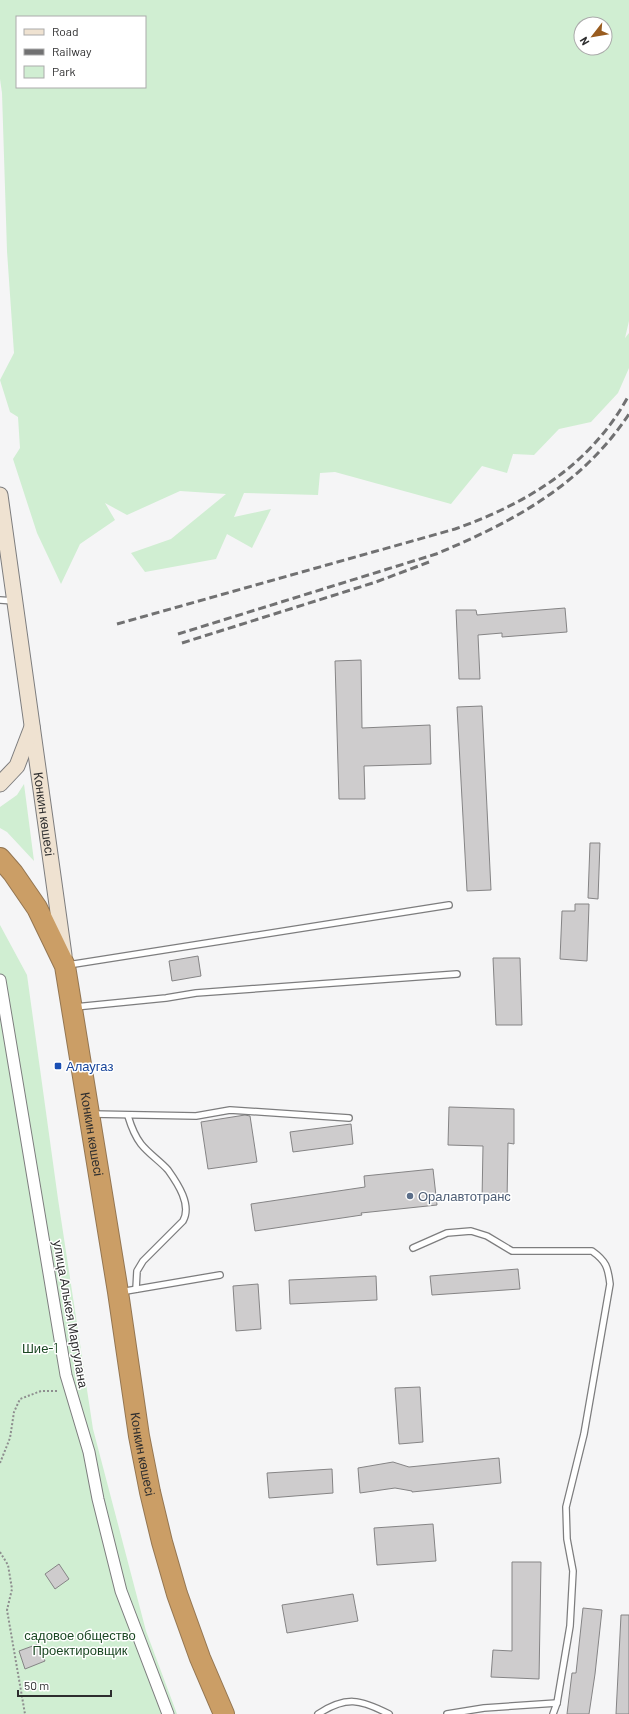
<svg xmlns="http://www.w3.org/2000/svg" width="629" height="1714" viewBox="0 0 629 1714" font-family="Barlow,sans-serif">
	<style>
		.green { fill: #d0eed2; fill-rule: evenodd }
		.building { fill: #cecccd; stroke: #858485 }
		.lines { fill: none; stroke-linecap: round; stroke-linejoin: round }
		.lane-casing { stroke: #7d7d7e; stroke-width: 8 }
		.street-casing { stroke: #7d7d7e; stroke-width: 13 }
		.secondary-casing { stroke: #7d7d7e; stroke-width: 17 }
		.highway-casing { stroke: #947652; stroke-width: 22 }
		.path { stroke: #8e8e8f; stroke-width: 2; stroke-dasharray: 2 2; stroke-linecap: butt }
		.lane { stroke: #fff; stroke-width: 5.5 }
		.street { stroke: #fff; stroke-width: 11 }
		.secondary { stroke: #efe2d1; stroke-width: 15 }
		.highway { stroke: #cb9e66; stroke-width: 20 }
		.rail { stroke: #717172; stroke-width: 3; stroke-dasharray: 8 4; stroke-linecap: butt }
		.transit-dot { fill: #1a4fb4; stroke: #fff; stroke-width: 1.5 }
		.service-dot { fill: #5c6f8a; stroke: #fff; stroke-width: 1.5 }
		.labels { text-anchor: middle; stroke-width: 3; stroke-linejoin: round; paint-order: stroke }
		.street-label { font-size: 13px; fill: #2d2d2e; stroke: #fff }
		.transit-label { font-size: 13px; fill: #164399; stroke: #fff; text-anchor: start }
		.service-label { font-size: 13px; fill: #4e5e75; stroke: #fff; text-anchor: start }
		.park-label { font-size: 13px; fill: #1b4823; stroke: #fff }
	</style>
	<rect width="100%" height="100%" fill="#f5f5f6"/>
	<!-- green -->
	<g class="green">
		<path d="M0,0h629v321l-4,17 4,-5v35l-11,25 -27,29 -32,7 -25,26 -21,-1 -6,19 -25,-7 -31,38 -116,-32 -15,1 -2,22 -74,-2 -10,24 37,-8 -19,39 -25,-14 -11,25 -71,13 -14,-19 40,-14 55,-45 -46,-3 -53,24 -22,-12 10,17 -35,24 -19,40 -24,-51 -24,-74 7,-11 -2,-31 -8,-5 -10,-32 14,-27 -7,-102 -5,-158 -2,-14zM17,17h128v70h-128zM581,24h24v24h-24z"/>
		<polygon points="24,784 34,861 7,832 0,828 0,807 17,795"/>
		<polygon points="0,925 27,975 58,1199 93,1429 146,1631 177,1714 0,1714"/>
	</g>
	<!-- building -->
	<g class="building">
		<polygon points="565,608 567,632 502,637 502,633 478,635 480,679 459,679 456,610 476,610 477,615"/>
		<polygon points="361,660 362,728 430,725 431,764 364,766 365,799 339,799 335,661"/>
		<polygon points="482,706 491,890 467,891 457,707"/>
		<polygon points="590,843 600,843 598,899 588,898"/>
		<polygon points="575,904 589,904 587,961 560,959 562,911 575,911"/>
		<polygon points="198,956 201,976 172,981 169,961"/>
		<polygon points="493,958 520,958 522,1025 496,1025"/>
		<polygon points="449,1107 514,1109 514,1144 508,1143 507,1201 482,1200 483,1146 448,1145"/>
		<polygon points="245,1115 250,1116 257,1162 208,1169 201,1122"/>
		<polygon points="351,1124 353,1144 293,1152 290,1132"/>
		<polygon points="433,1169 437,1205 361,1213 362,1215 255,1231 251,1204 365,1187 364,1176"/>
		<polygon points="518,1269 520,1289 432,1295 430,1276"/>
		<polygon points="376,1276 377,1300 290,1304 289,1280"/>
		<polygon points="258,1284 261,1329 236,1331 233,1286"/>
		<polygon points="420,1387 423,1442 399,1444 395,1388"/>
		<polygon points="499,1458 501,1483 412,1492 412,1491 395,1488 360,1493 358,1468 393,1462 409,1467"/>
		<polygon points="332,1469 333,1493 269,1498 267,1473"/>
		<polygon points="433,1524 436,1561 377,1565 374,1528"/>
		<polygon points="512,1562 541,1562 539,1679 491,1677 493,1650 512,1651"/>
		<polygon points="59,1564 69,1579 55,1589 45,1574"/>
		<polygon points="353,1594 358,1621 287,1633 282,1605"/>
		<polygon points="583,1608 602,1610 595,1674 589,1714 567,1714 572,1673 576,1673"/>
		<polygon points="621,1615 629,1615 629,1714 616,1714"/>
		<polygon points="38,1644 45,1661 25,1669 19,1651"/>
	</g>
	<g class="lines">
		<!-- lane casing -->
		<g class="lane-casing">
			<g id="lane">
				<polyline points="0,600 14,601"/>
				<polyline points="68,965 449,905"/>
				<polyline points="75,1007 166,998 196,993 457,974"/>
				<polyline points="92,1114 196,1116 230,1110 349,1118"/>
				<path d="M128,1116c3,10 6,19 13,28 8,10 19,17 27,26 10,14 24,35 15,51l-40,40 -6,10 -1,18"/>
				<path d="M413,1248l34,-15 24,-2 16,5 25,15h80c14,10 16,16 18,33l-26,150 -18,73 1,32 6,32 -3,55 -13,77 -4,11"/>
				<polyline points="120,1292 220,1275"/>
				<path d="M318,1714c28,-18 42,-15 71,0"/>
				<polyline points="447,1714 484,1708 557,1703"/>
			</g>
		</g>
		<!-- street casing -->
		<g class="street-casing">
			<polyline id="street" points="0,980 66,1375 89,1452 98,1499 121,1591 168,1714"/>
		</g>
		<!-- secondary casing -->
		<g class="secondary-casing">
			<g id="secondary">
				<path id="s1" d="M0,495l64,460"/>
				<polyline points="0,784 17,766 32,727"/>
			</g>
		</g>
		<!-- highway casing -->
		<g class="highway-casing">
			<g id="highway">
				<path id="s2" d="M0,858l13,15 24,35 28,58 53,326 21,144 11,56 12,50 15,52 23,64 24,56"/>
			</g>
		</g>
		<!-- path -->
		<g class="path">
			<polyline points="0,1463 10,1438 14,1412 20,1399 41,1391 59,1391"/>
			<polyline points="0,1552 8,1565 12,1589 7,1610 25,1714"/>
		</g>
		<!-- lane -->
		<use href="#lane" class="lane"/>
		<!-- street -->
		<use href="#street" class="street"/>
		<!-- secondary -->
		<use href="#secondary" class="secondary"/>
		<!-- highway -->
		<use href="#highway" class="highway"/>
		<!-- rail -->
		<g class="rail">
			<path d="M117,624l338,-95c73,-26 136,-64 174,-134"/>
			<path d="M178,634l258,-80c77,-32 146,-69 193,-140"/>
			<polyline points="182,643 376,582 429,562"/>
		</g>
	</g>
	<!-- markers -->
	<rect class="transit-dot" x="54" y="1062" width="8" height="8" rx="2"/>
	<circle class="service-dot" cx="410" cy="1196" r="4"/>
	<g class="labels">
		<!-- street labels -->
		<g class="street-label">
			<text dy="5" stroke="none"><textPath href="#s1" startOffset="322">Конкин көшесі</textPath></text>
			<text dy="5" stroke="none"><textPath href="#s2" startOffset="297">Конкин көшесі</textPath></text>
			<text transform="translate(71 1314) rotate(80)" y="5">улица Алькея Маргулана</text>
			<text dy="5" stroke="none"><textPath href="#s2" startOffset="621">Конкин көшесі</textPath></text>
		</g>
		<!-- transit labels -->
		<g class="transit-label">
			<text x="66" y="1071">Алаугаз</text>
		</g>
		<!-- service labels -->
		<g class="service-label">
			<text x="418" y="1201">Оралавтотранс</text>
		</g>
		<!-- park labels -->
		<g class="park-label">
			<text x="40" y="1353">Шие-1</text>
			<text x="80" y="1640">садовое общество<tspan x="80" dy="15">Проектировщик</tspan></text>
		</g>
	</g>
	<!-- legend -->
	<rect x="16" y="16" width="130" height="72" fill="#ffffff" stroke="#ababab"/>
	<rect x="24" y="29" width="20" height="6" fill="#efe2d1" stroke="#ababab"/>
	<text x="52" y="36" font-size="12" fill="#2d2d2e">Road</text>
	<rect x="24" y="49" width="20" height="6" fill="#717172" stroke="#ababab"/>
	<text x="52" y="56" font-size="12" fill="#2d2d2e">Railway</text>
	<rect x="24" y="66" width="20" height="12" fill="#d0eed2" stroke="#ababab"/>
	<text x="52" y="76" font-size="12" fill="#2d2d2e">Park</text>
	<!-- north arrow -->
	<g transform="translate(593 36) rotate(239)"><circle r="19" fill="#ffffff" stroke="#ababab"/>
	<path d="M0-3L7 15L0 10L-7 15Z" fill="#995c1f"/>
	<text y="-6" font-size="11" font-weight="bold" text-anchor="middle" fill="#2d2d2e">N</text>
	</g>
	<!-- scale -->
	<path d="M18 1690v6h93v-6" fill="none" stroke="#2d2d2e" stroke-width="2"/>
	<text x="24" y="1690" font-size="12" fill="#2d2d2e" stroke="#ffffff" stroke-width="3" paint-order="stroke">50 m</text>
</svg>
